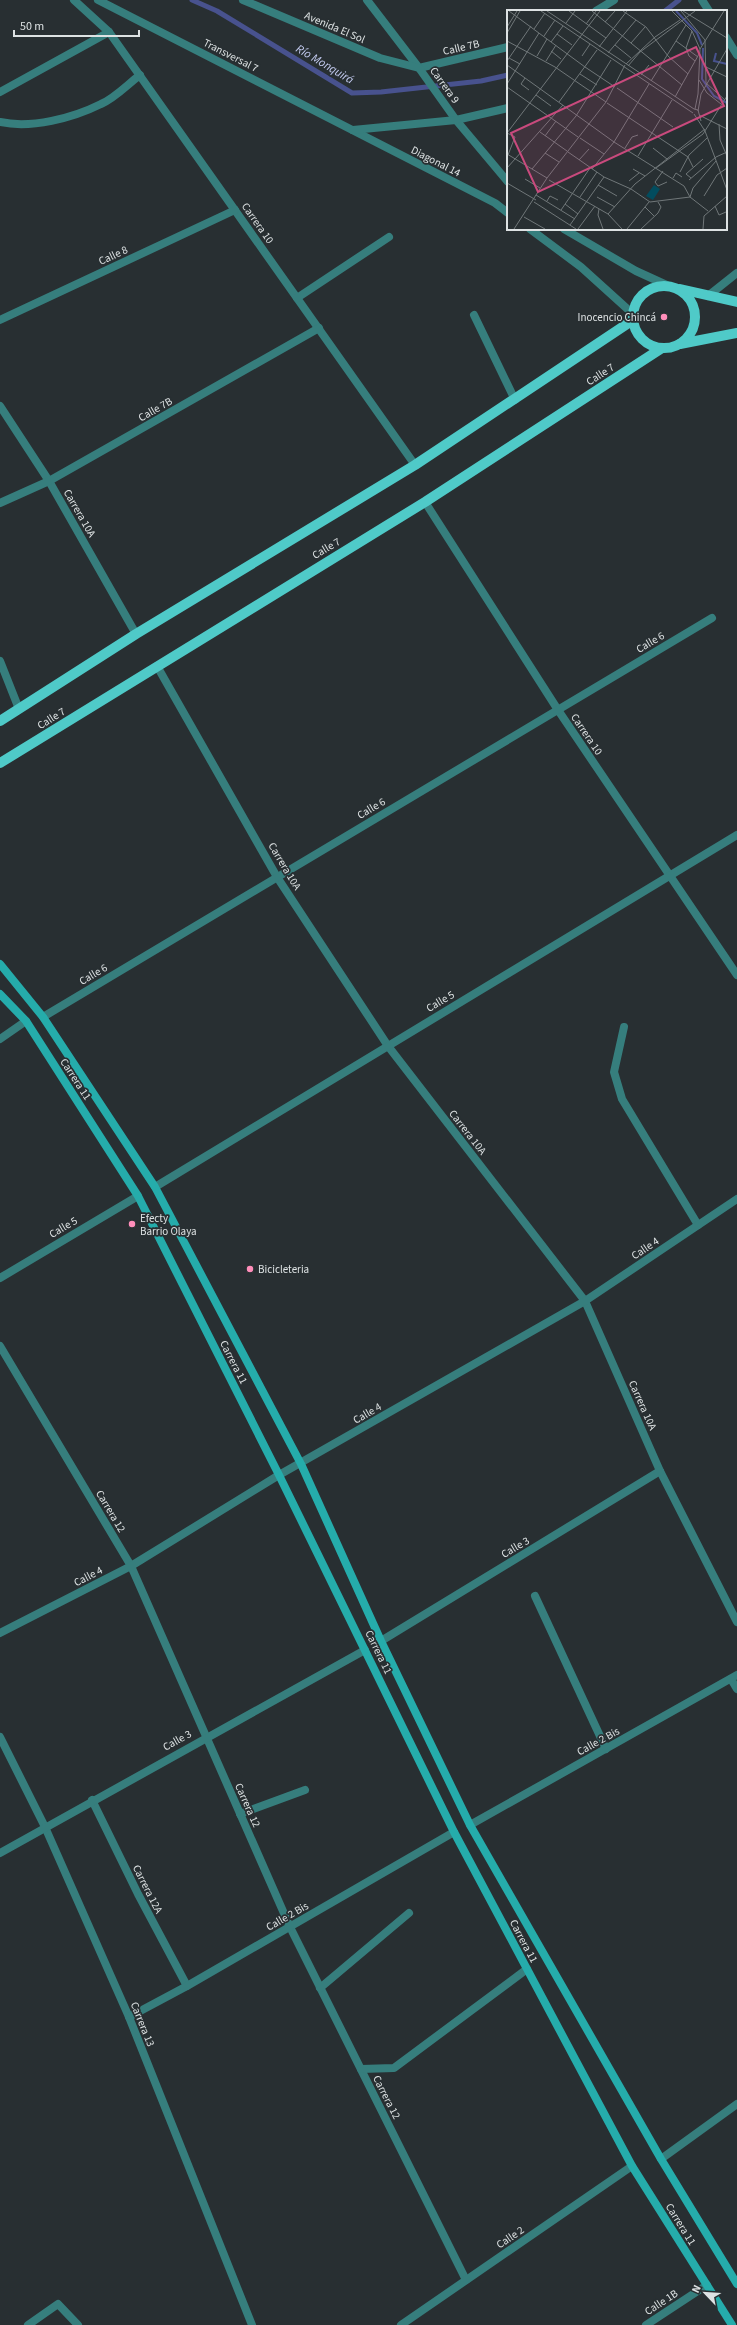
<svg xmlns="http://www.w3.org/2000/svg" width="737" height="2325" viewBox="0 0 737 2325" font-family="'Source Sans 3',sans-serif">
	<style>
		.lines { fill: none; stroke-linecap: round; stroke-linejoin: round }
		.stream { stroke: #48528e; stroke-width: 5 }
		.minor { stroke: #367e7d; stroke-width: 8 }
		.tertiary { stroke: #367e7d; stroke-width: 8 }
		.secondary { stroke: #25acab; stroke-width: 8 }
		.primary { stroke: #4fcac8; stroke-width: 10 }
		.poi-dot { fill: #ff8eba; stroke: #282f32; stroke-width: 1.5 }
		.labels { text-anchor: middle; stroke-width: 3.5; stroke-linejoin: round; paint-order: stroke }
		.street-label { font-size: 11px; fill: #dde2e3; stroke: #282f32 }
		.poi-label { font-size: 11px; fill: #dde2e3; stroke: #282f32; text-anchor: start }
		.water-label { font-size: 12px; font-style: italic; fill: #c4ccf1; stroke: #282f32 }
		.inset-river { fill: none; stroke: #48528e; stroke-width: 2 }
		.inset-road { fill: none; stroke: #707779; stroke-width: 1 }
		.view { fill: #c94a7d; fill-opacity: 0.15; stroke: #c94a7d; stroke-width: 2 }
		.inset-edge { fill: none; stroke: #dde2e3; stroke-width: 2 }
	</style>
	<rect width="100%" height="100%" fill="#282f32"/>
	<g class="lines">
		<!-- stream -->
		<g class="stream">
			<polyline points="192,0 217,11 352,93 381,92 481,81 508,75"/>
			<polyline points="665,11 679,0"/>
		</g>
		<!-- minor -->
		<g class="minor">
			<polyline points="74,0 109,32 415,465"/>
			<polyline points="367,0 419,68 508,47"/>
			<polyline points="702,0 709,11"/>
			<polyline points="596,11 614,0"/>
			<polyline points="726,37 737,55"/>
			<polyline points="0,92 109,32"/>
			<polyline points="456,120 508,108"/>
			<path d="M0,122c31,7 73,-4 101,-18 14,-6 27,-20 39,-29"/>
			<polyline points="297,298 389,237"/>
			<polyline points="474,315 515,400"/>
			<polyline points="0,320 235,210"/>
			<polyline points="0,406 49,481 136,634"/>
			<polyline points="425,502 558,710 737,975"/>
			<polyline points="0,503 49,481 319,328"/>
			<polyline points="0,661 19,709"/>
			<polyline points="157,666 277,877 388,1046 585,1301 660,1471 737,1622"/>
			<polyline points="43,1017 712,618"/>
			<polyline points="624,1027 614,1072 622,1099 698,1225"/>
			<polyline points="0,1039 26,1021"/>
			<polyline points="155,1187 737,835"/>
			<polyline points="0,1278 138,1196"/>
			<polyline points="0,1346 131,1566 290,1927 466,2280"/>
			<polyline points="535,1596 606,1749"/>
			<polyline points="0,1633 131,1566 279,1475 585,1301 737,1199"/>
			<polyline points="381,1641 660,1471"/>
			<polyline points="731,1679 737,1689"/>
			<polyline points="0,1737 45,1827 129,2017 252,2325"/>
			<polyline points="92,1800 138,1894 187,1986"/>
			<polyline points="240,1814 305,1790"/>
			<polyline points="470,1825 737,1675"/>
			<polyline points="0,1853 365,1650"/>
			<polyline points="320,1988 409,1913"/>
			<polyline points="129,2017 187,1986 454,1832"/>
			<polyline points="361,2069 394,2068 527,1969"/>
			<polyline points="661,2159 737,2104"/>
			<polyline points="28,2325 58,2304 78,2325"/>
			<polyline points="401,2325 632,2166"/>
			<polyline points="646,2325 707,2285"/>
		</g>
		<!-- tertiary -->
		<g class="tertiary">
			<polyline points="98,0 495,203 508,213"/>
			<polyline points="243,0 380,58 419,68 456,120 508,182"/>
			<polyline points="353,130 456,120"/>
			<polyline points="530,229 581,267 633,314"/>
			<polyline points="564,229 636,271 671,287"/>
			<polyline points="708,296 737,273"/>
		</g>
		<!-- secondary -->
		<g class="secondary">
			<polyline points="0,964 43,1017 155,1187 301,1464 381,1641 470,1825 661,2159 737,2284"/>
			<polyline points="0,994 26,1021 138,1196 279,1475 454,1832 632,2166 732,2325"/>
		</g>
		<!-- primary -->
		<g class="primary">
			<circle cx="664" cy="317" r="31"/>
			<polyline points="680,289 737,302"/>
			<polyline points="680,344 737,333"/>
			<polyline points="0,721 136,634 415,465 633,320"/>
			<polyline points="0,763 425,502 662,348"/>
		</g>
	</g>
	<!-- markers -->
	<g class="poi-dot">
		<circle cx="664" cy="317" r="4"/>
		<circle cx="132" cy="1224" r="4"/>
		<circle cx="250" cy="1269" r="4"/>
	</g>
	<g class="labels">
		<!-- street labels -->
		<g class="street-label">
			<text transform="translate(335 27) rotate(23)" y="4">Avenida El Sol</text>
			<text transform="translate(461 47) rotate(-13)" y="4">Calle 7B</text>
			<text transform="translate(231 55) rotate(27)" y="4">Transversal 7</text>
			<text transform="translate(445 85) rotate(54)" y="4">Carrera 9</text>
			<text transform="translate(436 161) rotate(27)" y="4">Diagonal 14</text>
			<text transform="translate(258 223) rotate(55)" y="4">Carrera 10</text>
			<text transform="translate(113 255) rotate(-25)" y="4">Calle 8</text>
			<text transform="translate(600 374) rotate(-33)" y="4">Calle 7</text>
			<text transform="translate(155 409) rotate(-30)" y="4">Calle 7B</text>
			<text transform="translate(80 513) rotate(60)" y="4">Carrera 10A</text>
			<text transform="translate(326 548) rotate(-31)" y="4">Calle 7</text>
			<text transform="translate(650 642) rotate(-31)" y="4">Calle 6</text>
			<text transform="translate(51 718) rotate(-32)" y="4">Calle 7</text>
			<text transform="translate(587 734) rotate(56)" y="4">Carrera 10</text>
			<text transform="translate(371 808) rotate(-31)" y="4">Calle 6</text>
			<text transform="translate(285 866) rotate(59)" y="4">Carrera 10A</text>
			<text transform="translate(93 974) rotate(-31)" y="4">Calle 6</text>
			<text transform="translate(440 1001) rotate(-31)" y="4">Calle 5</text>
			<text transform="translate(76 1079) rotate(57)" y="4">Carrera 11</text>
			<text transform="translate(468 1132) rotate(52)" y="4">Carrera 10A</text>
			<text transform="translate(63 1227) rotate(-31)" y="4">Calle 5</text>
			<text transform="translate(645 1248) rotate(-34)" y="4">Calle 4</text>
			<text transform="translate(234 1362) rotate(63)" y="4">Carrera 11</text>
			<text transform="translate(643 1405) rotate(66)" y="4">Carrera 10A</text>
			<text transform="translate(367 1413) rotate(-30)" y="4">Calle 4</text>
			<text transform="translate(111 1511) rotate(59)" y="4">Carrera 12</text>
			<text transform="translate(515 1547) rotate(-31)" y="4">Calle 3</text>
			<text transform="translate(88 1576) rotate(-27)" y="4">Calle 4</text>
			<text transform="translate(379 1652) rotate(64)" y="4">Carrera 11</text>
			<text transform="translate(177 1740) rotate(-29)" y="4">Calle 3</text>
			<text transform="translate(598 1741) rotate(-29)" y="4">Calle 2 Bis</text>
			<text transform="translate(248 1805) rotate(66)" y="4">Carrera 12</text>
			<text transform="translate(148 1889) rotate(63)" y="4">Carrera 12A</text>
			<text transform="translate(287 1916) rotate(-30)" y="4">Calle 2 Bis</text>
			<text transform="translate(524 1941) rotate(62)" y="4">Carrera 11</text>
			<text transform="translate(143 2024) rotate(68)" y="4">Carrera 13</text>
			<text transform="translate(387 2097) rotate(63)" y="4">Carrera 12</text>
			<text transform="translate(681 2224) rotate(58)" y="4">Carrera 11</text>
			<text transform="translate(510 2237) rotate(-34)" y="4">Calle 2</text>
			<text transform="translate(661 2302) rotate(-33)" y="4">Calle 1B</text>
		</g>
		<!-- poi labels -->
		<g class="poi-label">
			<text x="656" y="321" text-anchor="end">Inocencio Chincá</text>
			<text x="140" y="1222">Efecty<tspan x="140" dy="13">Barrio Olaya</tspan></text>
			<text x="258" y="1273">Bicicleteria</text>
		</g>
		<!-- water labels -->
		<g class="water-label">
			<text transform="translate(325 64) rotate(31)" y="4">Río Monquirá</text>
		</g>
	</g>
	<!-- overview -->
	<g transform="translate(507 10)">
		<rect width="220" height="220" fill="#282f32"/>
		<path d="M147,175l6,4 -7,11 -7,-4z" fill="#024c5e"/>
		<path class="inset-river" d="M169,1l21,22 5,12M196,38l-1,31 12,17 13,7M209,43l-2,8 13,3"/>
		<path class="inset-road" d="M2,1l76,56 30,20M34,1l152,102M40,1l147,98M62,1l37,27M85,1l90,74M116,1l23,16 22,29 20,18M165,1l20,20 8,18 -2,45 -3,15M174,1l24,29 1,43M176,1l44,27M98,12l10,-11M59,13l9,-12M79,14l10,-13M0,17l10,-16M27,19l11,-16M185,21l-6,17 3,8 6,5M0,23l13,-22M50,24l15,11M37,26l11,-16M73,27l20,-26M0,31l48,26 51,35M169,31l22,16M44,32l12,-16M124,33l14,-16M108,35l16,13M92,37l28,-36M193,39l24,-38M44,41l10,8M101,43l28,-33M30,46l10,-17M75,46l8,-12M2,48l11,6M0,51l24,-35M39,51l10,-16M119,54l29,-27 25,-17M0,55l107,77 70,44 6,11 18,14M121,56l12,-14 55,-41M199,57l21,10M73,64l17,11M134,65l8,-10M18,68l-4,6 8,6M192,70l8,13 14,11M144,71l35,-56M199,73l19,17M0,74l32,-51M0,77l71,50M110,78l56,39M29,85l15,11M168,87l24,-43M52,92l38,-52M100,93l81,54 5,10M187,99l4,1 3,11M191,101l3,-17 26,-45M187,104l11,17 22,59M192,105l28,14M212,114l1,16 7,16M33,122l27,19M0,123l73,-96M0,123l8,4 -7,18M38,126l11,-15M73,128l24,16M118,138l7,-11 6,-2M146,138l14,11M61,142l36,25 27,12 19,13 40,-5M38,143l14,9M0,144l40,24M131,146l34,-56M72,150l10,-11M0,158l56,-63M149,158l47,-34 24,-38M25,159l44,-53 35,-56M85,159l22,-27 35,-58M126,159l12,7M156,161l-8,11 3,4 9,-4M173,162l9,-17 18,-17M166,168l3,-5 6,4M184,168l-5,-4 17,-15M18,169l15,9M42,170l59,34 14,15M182,170l27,-23 11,-5M122,171l10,-8M0,173l29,17M91,175l19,11M29,185l39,24M197,186l13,-21 10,-7M73,187l17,-25M90,187l18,10M183,187l3,-9 23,-27M40,191l3,-5 8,4M27,192l42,27M58,194l13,10M208,196l4,9 7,-3M138,197l9,9M92,199l-1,6 5,14M54,200l29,-42M101,204l27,-30 70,-55M17,207l21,12M63,215l34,-48M7,219l33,-51 59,-76 19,-37M71,219l17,-23M120,219l22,-27M134,219l17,-16 3,-6 -3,-5M196,219l1,-13 23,-20"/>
		<path class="view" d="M189,37l28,59 -186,86 -27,-59z"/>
		<rect width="220" height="220" class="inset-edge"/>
	</g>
	<!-- north arrow -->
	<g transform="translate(705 2293) rotate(295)" stroke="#282f32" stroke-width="3" paint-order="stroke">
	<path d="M0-3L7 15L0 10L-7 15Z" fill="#dde2e3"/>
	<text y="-6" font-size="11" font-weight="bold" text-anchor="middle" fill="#dde2e3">N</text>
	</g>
	<!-- scale -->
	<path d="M14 30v6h125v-6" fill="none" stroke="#dde2e3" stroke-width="2"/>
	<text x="20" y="30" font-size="12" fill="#dde2e3" stroke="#282f32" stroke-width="3" paint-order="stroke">50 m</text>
</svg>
